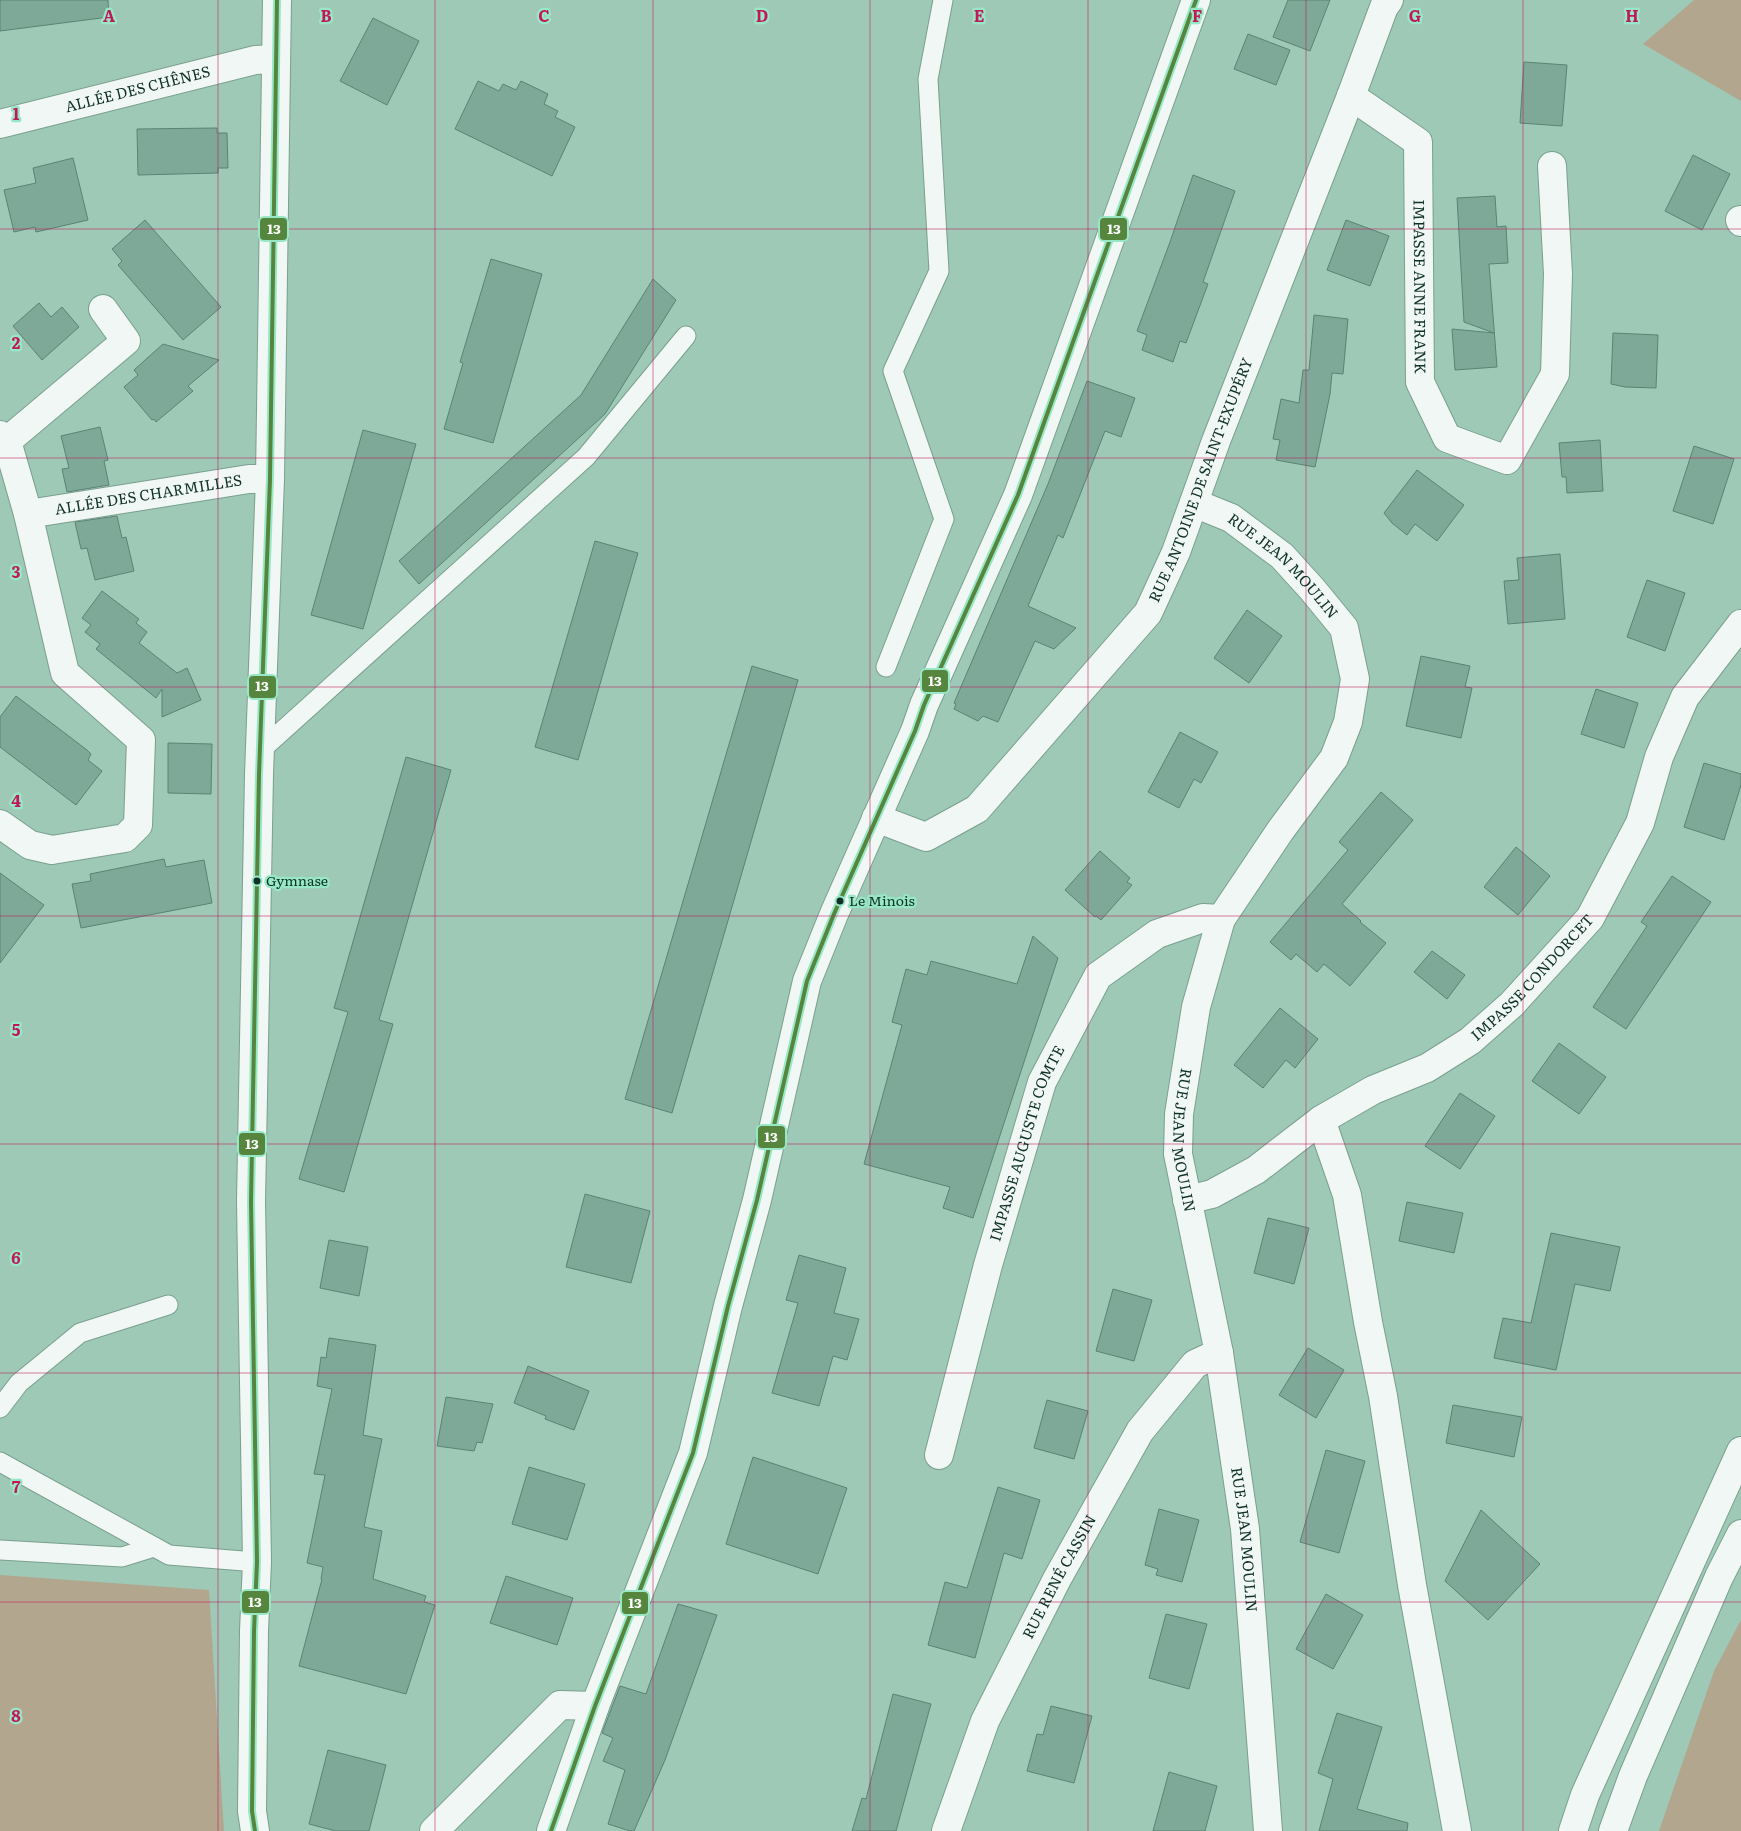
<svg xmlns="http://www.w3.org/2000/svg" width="1741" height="1831" viewBox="0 0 1741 1831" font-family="Literata,serif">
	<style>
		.green { fill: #b3a68e }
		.building { fill: #7ea999; stroke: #5c8274 }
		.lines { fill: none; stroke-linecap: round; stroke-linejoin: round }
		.lane-casing { stroke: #7b9f90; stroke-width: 21 }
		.street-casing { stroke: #7b9f90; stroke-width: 30 }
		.secondary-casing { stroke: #7b9f90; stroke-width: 30 }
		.highway-casing { stroke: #7b9f90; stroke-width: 30 }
		.lane { stroke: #f0f7f4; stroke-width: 19 }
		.street { stroke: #f0f7f4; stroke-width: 28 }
		.secondary { stroke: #f0f7f4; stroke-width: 28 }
		.highway { stroke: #f0f7f4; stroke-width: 28 }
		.bus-1-casing { stroke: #98e8c7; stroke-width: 8 }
		.bus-1 { stroke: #56863d; stroke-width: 4 }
		.grid { fill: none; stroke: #c2185b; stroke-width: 1; stroke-opacity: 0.55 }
		.bus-dot { fill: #103226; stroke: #98e8c7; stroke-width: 2 }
		.labels { text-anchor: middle; stroke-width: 4.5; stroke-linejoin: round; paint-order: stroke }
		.bus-label { font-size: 14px; fill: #103226; stroke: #98e8c7; text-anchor: start }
		.street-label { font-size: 15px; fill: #103226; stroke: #98e8c7 }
		.grid-label { font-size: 16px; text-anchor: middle; font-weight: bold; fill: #c2185b; stroke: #98e8c7; stroke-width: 4.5; stroke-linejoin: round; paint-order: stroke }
		.line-badge { stroke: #98e8c7; stroke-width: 2 }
		.badge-label { font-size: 14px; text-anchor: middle; font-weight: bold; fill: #fff }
	</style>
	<rect width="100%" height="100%" fill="#9dc9b6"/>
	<!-- green -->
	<g class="green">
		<polygon points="1694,0 1741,0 1741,101 1643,44"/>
		<polygon points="0,1575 209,1590 224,1831 0,1831"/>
		<polygon points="1741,1620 1741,1831 1659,1831 1714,1671"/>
	</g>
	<!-- building -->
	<g class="building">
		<polygon points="0,0 108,0 109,17 0,31"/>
		<polygon points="1288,0 1330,0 1310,51 1273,37"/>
		<polygon points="373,18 419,41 387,105 340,81"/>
		<polygon points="1248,34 1290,50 1276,85 1234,69"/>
		<polygon points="1524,62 1567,65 1562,126 1520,123"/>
		<polygon points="478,81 499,91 503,84 516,90 521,81 548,94 544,104 558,111 555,117 575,127 552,176 455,129"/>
		<polygon points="217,128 217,133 227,133 228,168 218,168 218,173 138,175 137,129"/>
		<polygon points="1693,155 1730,174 1702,230 1665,211"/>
		<polygon points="73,158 88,220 36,232 35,227 14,232 4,190 36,183 33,168"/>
		<polygon points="1193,175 1235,191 1203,282 1208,284 1186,343 1180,341 1173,362 1142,350 1147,335 1137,331 1170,242"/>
		<polygon points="1495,196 1497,227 1506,226 1508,263 1489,264 1497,367 1455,370 1452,329 1494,333 1464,322 1457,198"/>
		<polygon points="145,220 221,307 183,340 118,265 122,261 112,249"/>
		<polygon points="1346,220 1389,236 1370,286 1327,270"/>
		<polygon points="491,259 542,274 493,443 444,429 463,363 460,362"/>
		<polygon points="653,279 676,300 605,414 419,584 399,561 581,395"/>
		<polygon points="39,303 51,317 62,307 79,327 42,360 13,326"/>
		<polygon points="1314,315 1348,319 1343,374 1332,373 1330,394 1315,467 1276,460 1280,440 1273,439 1281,399 1299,403 1303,370 1309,370"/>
		<polygon points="1613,333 1658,335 1656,388 1625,387 1611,384"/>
		<polygon points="163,344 219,360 188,386 193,391 156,422 154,419 152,420 124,387 138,375 134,370"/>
		<polygon points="1087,381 1135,398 1121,437 1105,431 1063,538 1058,535 1028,606 1076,628 1054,649 1035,641 998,722 983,716 978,721 954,709 956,704 954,703 1048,484"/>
		<polygon points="100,427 108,460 104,461 109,485 67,492 62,469 69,468 61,436"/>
		<polygon points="363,430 416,444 363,629 311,615"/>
		<polygon points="1600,440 1603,491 1567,493 1566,477 1562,477 1559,443"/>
		<polygon points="1694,446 1734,459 1713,524 1673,511"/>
		<polygon points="1417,470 1464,505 1437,541 1415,524 1407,535 1392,523 1384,513"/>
		<polygon points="117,516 122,538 126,537 134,571 95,580 87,548 81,549 75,522"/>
		<polygon points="595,541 638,553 578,760 535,747"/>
		<polygon points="1560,554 1565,619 1508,624 1504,581 1519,580 1517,558"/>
		<polygon points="1647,580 1685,593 1665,651 1627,637"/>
		<polygon points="102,591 139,619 136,623 147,632 139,643 177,673 187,668 201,700 162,717 162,689 156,698 96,649 100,644 85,632 91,625 82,618"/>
		<polygon points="1247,610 1282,636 1249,683 1214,658"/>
		<polygon points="1421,656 1470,666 1465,687 1472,688 1461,738 1406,726"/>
		<polygon points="752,666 798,680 672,1113 625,1099"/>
		<polygon points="1596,689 1638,703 1624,748 1581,734"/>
		<polygon points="16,696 87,750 91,754 88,760 102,771 76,805 0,747 0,717"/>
		<polygon points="1180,732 1218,752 1201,783 1194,779 1179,808 1148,792"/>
		<polygon points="168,743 212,744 211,794 168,793"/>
		<polygon points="406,757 451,770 379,1020 393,1024 344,1192 299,1179 348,1012 334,1008"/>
		<polygon points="1704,763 1741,774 1741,785 1724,840 1684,827"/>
		<polygon points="1381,792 1413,820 1342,904 1361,921 1360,922 1386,943 1350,986 1324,964 1317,972 1296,954 1291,960 1270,942 1348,850 1339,842"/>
		<polygon points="1516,847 1550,876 1518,915 1484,887"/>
		<polygon points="1100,851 1130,878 1127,882 1132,885 1101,920 1096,916 1095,917 1065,890"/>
		<polygon points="164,859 166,867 204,860 212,903 81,928 72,884 91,881 90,874"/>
		<polygon points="0,873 44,905 0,963"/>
		<polygon points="1672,876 1711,902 1626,1029 1593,1007 1647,926 1641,922"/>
		<polygon points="1033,936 1058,958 973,1218 943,1208 950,1187 864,1164 902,1025 892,1022 906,969 927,975 931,961 1017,984"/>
		<polygon points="1432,951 1465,975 1447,999 1414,972"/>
		<polygon points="1280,1008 1318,1039 1295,1068 1286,1060 1263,1088 1234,1065"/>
		<polygon points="1559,1043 1606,1077 1579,1114 1532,1081"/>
		<polygon points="1460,1093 1495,1116 1460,1169 1425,1146"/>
		<polygon points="585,1194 650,1211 631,1283 566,1267"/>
		<polygon points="1407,1202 1463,1213 1454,1253 1399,1241"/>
		<polygon points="1268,1218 1309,1228 1294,1284 1254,1273"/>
		<polygon points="1551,1233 1620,1247 1610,1291 1575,1284 1556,1370 1494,1358 1503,1318 1531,1323"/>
		<polygon points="329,1240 368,1247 359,1296 320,1288"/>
		<polygon points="799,1255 846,1268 834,1313 859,1319 847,1360 833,1356 819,1406 772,1393 798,1303 786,1300"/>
		<polygon points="1113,1289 1152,1300 1134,1361 1096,1351"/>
		<polygon points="329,1338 376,1345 363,1435 382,1439 364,1527 382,1531 373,1579 426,1596 424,1602 435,1605 406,1694 299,1666 322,1579 321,1579 323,1567 307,1563 325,1475 314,1474 332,1389 317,1386 321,1357 326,1358"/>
		<polygon points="1308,1348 1344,1370 1316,1418 1279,1395"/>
		<polygon points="528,1366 589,1391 574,1430 545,1419 546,1416 514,1403"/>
		<polygon points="446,1397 493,1404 482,1443 477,1442 474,1451 437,1446"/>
		<polygon points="1047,1400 1088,1411 1074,1459 1034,1448"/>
		<polygon points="1453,1405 1522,1417 1514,1457 1446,1443"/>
		<polygon points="1326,1450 1365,1461 1339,1553 1300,1542"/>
		<polygon points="753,1457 847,1488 818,1574 726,1544"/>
		<polygon points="529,1467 585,1484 567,1540 512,1524"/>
		<polygon points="998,1487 1040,1500 1022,1559 1004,1553 975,1658 928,1645 945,1582 967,1588"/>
		<polygon points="1159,1509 1199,1520 1182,1582 1156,1575 1158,1569 1145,1565"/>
		<polygon points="1481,1510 1540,1564 1488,1620 1445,1581"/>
		<polygon points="506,1576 573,1598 557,1645 490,1623"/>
		<polygon points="1326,1594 1363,1615 1333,1669 1296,1649"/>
		<polygon points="678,1604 717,1615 665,1760 634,1831 630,1831 608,1824 625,1770 603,1761 613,1738 602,1733 620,1686 646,1694"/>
		<polygon points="1166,1614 1207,1624 1189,1689 1149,1678"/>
		<polygon points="893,1694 931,1704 896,1831 852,1831 862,1798 866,1799"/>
		<polygon points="1051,1706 1092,1716 1074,1783 1027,1771 1037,1734 1043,1735"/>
		<polygon points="1337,1713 1382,1727 1357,1809 1408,1823 1407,1831 1319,1831 1333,1779 1318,1773"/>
		<polygon points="328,1750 386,1765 369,1831 336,1831 309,1824"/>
		<polygon points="1169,1772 1217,1786 1205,1831 1153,1831"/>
	</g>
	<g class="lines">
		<!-- lane casing -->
		<g class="lane-casing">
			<g id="lane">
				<polyline points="886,667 944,519 893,371 939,271 928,79 943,0"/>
				<polyline points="260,751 586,457 686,336"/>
				<polyline points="0,1408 19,1383 80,1333 168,1305"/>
				<polyline points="0,1462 169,1555 257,1562"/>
				<polyline points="0,1550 122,1557 154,1547"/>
			</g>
		</g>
		<!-- street casing -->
		<g class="street-casing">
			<g id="street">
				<path id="s1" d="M1351,96l67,46 2,240 27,56 60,22 48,-86 3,-100 -6,-108"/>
				<path id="s2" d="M0,124l255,-64 21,-1"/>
				<polyline points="1740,220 1741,222"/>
				<polyline points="0,435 7,441 28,514 65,673 141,740 138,825 125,838 52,850 30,845 0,824"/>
				<polyline points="7,441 126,341 103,309"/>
				<path id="s3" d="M1194,503l37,15 51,38 30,33 32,39 11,51 -7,43 -14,36 -54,73 -59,88 -25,88 -17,107 -1,40 41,199 26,176 23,302"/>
				<path id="s4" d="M28,514l221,-35h21"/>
				<path id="s5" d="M876,818l50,19 51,-28 171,-196 28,-61 40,-111 135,-345 33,-89 5,-7"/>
				<polyline points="1321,1120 1347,1195 1368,1322 1383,1396 1412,1585 1457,1831"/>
				<path id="s6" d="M1187,1200l25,-6 44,-24 65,-50 52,-30 54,-22 43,-27 42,-37 78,-86 50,-95 19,-66 26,-60 56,-73"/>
				<path id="s7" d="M939,1455l49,-190 54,-183 56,-106 59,-42 46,-16 18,1"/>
				<polyline points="255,1831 252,1811 254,1631 257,1562 251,1202 259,774 270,479 277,0"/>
				<polyline points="434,1831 560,1705 595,1706"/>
				<path id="s8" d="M946,1831l39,-110 72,-142 83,-148 55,-67 24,-11"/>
			</g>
		</g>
		<!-- secondary casing -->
		<g class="secondary-casing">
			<polyline id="secondary" points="551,1831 595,1706 693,1453 728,1306 757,1200 807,981 834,914 915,731 924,705 1018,495 1196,0"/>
		</g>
		<!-- highway casing -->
		<g class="highway-casing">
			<g id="highway">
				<polyline points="1573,1831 1585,1795 1741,1451"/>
				<polyline points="1613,1831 1633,1776 1719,1577 1741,1534"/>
			</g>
		</g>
		<!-- lane -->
		<use href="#lane" class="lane"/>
		<!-- street -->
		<use href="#street" class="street"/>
		<!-- secondary -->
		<use href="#secondary" class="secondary"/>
		<!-- highway -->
		<use href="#highway" class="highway"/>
		<!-- bus-1 casing -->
		<g class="bus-1-casing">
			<g id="bus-1">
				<polyline points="255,1831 252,1811 254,1631 257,1562 251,1202 259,774 270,479 277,0"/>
				<polyline points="551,1831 595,1706 693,1453 728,1306 757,1200 807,981 834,914 915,731 924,705 1018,495 1196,0"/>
			</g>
		</g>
		<!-- bus-1 -->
		<use href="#bus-1" class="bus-1"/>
	</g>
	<!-- grid -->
	<path class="grid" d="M218,0v1831M435,0v1831M653,0v1831M870,0v1831M1088,0v1831M1306,0v1831M1523,0v1831M0,229h1741M0,458h1741M0,687h1741M0,916h1741M0,1144h1741M0,1373h1741M0,1602h1741"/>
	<!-- markers -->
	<g class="bus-dot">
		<circle cx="257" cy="881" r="4.5"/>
		<circle cx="840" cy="901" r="4.5"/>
	</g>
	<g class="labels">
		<!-- bus labels -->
		<g class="bus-label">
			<text x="266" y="886">Gymnase</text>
			<text x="849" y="906">Le Minois</text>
		</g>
		<!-- street labels -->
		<g class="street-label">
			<text dy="5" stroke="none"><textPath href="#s2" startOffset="142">ALLÉE DES CHÊNES</textPath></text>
			<text dy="5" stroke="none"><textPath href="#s1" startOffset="226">IMPASSE ANNE FRANK</textPath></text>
			<text dy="5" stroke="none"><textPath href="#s5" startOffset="515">RUE ANTOINE DE SAINT-EXUPÉRY</textPath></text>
			<text dy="5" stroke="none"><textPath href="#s4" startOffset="122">ALLÉE DES CHARMILLES</textPath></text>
			<text dy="5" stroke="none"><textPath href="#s3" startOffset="111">RUE JEAN MOULIN</textPath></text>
			<text dy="5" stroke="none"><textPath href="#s6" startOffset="416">IMPASSE CONDORCET</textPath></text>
			<text dy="5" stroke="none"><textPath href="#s3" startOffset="756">RUE JEAN MOULIN</textPath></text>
			<text dy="5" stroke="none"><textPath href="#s7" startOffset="324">IMPASSE AUGUSTE COMTE</textPath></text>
			<text dy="5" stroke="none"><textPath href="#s3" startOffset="1161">RUE JEAN MOULIN</textPath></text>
			<text dy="5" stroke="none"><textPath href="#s8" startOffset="279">RUE RENÉ CASSIN</textPath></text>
		</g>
	</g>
	<g class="grid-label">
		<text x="109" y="22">A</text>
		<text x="326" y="22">B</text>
		<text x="544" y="22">C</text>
		<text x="762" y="22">D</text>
		<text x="979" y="22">E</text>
		<text x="1197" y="22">F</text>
		<text x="1415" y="22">G</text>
		<text x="1632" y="22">H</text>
		<text x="16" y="120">1</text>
		<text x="16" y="349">2</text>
		<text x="16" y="578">3</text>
		<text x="16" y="807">4</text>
		<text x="16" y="1036">5</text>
		<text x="16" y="1264">6</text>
		<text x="16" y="1493">7</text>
		<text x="16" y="1722">8</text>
	</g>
	<g class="line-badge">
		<rect x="1099" y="217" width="29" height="24" rx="5" fill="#56863d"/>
		<rect x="259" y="217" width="29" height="24" rx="5" fill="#56863d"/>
		<rect x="921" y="669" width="28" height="24" rx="5" fill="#56863d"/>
		<rect x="248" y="675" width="29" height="24" rx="5" fill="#56863d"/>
		<rect x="757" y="1125" width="29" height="24" rx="5" fill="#56863d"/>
		<rect x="238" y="1132" width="28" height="24" rx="5" fill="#56863d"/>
		<rect x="241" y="1590" width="29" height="24" rx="5" fill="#56863d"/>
		<rect x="621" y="1591" width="28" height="24" rx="5" fill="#56863d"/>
	</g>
	<g class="badge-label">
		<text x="1114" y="234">13</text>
		<text x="274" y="234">13</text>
		<text x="935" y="686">13</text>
		<text x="262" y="691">13</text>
		<text x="771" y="1142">13</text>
		<text x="252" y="1149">13</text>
		<text x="255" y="1607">13</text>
		<text x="635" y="1608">13</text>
	</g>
</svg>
